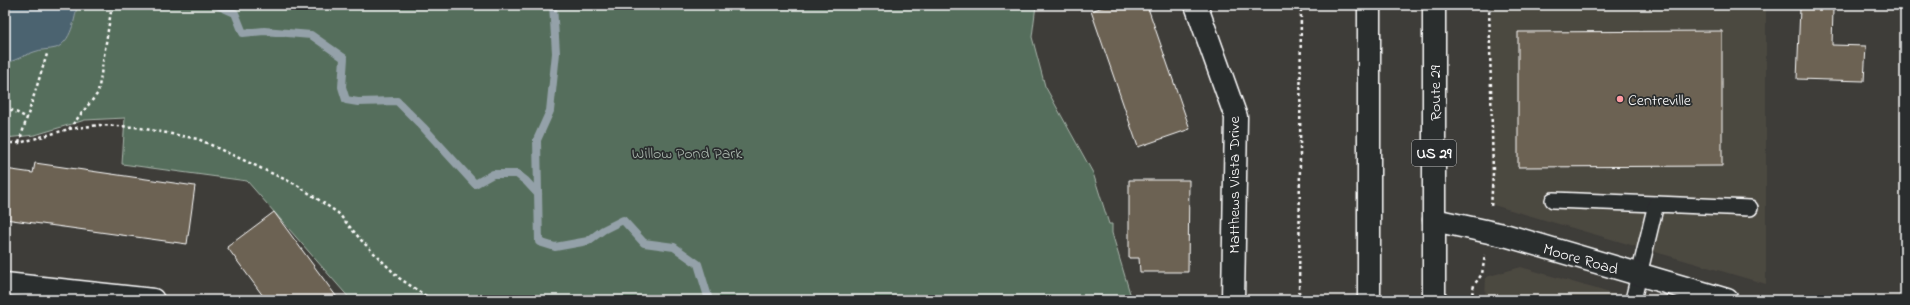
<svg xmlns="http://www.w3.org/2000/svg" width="1910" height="305" viewBox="0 0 1910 305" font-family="'Indie Flower',sans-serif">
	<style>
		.built { fill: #4c4841 }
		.green { fill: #556e5b; stroke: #aab6ad }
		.water { fill: #4c6370; stroke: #94a1a9 }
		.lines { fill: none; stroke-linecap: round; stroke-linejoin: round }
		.stream { stroke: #94a1a9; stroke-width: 8 }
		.building { fill: #6c6253; stroke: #fff }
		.lane-casing { stroke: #fff; stroke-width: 18 }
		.street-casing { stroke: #fff; stroke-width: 25 }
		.primary-casing { stroke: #fff; stroke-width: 25 }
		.path { stroke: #fff; stroke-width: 2.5; stroke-dasharray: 3 3; stroke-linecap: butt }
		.lane { stroke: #2a2d2e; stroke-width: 15 }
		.street { stroke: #2a2d2e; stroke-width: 22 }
		.primary { stroke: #2a2d2e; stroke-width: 22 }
		.poi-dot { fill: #ff9aa2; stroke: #2a2d2e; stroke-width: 1.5 }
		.labels { text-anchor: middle; stroke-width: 3.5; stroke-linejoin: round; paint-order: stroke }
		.shield { fill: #2a2d2e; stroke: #bfc0c0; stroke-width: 1 }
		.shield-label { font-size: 15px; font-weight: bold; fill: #fff }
		.street-label { font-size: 16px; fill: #fff; stroke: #2a2d2e }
		.poi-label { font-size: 16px; fill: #fff; stroke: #2a2d2e; text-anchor: start }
		.park-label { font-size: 16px; fill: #aab6ad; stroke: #2a2d2e }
	</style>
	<rect width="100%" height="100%" fill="#3e3d39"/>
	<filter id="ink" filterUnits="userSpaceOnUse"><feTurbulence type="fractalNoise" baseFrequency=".025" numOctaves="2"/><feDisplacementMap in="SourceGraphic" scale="8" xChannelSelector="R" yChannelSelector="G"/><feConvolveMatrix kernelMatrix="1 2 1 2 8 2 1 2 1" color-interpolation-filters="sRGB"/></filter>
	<g filter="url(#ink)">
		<!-- built -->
		<g class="built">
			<polygon points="1491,5 1766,5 1766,284 1490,204"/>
			<polygon points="1521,267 1634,300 1485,300 1486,277"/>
		</g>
		<!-- green -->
		<polygon class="green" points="5,5 1036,5 1032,37 1045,86 1093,173 1109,224 1112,224 1112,233 1132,300 351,300 247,181 122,164 125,118 85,120 35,135 5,138"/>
		<!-- water -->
		<path class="water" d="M5,5h72c-2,14 -6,37 -21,43 -7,2 -15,1 -22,4 -10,3 -18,9 -29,11z"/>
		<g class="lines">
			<!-- stream -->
			<g class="stream">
				<polyline points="217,5 235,13 243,33 264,31 311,35 344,58 342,87 346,100 358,102 397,101 423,127 475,184 493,174 517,174 526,181 538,194"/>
				<polyline points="553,5 556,53 550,111 537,140 539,242 555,247 588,241 603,230 623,220 644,243 674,247 698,264 709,300"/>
			</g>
		</g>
		<!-- building -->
		<g class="building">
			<polygon points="1109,5 1147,5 1190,129 1138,147 1091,11"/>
			<polygon points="1800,8 1833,9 1832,45 1866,46 1864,81 1797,79"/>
			<polygon points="1722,31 1722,166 1518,167 1518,32"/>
			<polygon points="35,163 195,186 187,244 5,219 5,169 33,173"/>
			<polygon points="1129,180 1189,180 1188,272 1140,272 1139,258 1129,258"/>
			<polygon points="274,212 339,300 266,300 227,247"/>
		</g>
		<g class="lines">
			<!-- lane casing -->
			<g class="lane-casing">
				<g id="lane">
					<polyline points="1553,200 1656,204"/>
					<polyline points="1633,300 1656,204 1750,208"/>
				</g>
			</g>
			<!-- street casing -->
			<g class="street-casing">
				<g id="street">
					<polyline points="1196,5 1236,117 1233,300"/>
					<polyline points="1434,220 1508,236 1727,300"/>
					<polyline points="5,284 153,300"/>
				</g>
			</g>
			<!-- primary casing -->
			<g class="primary-casing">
				<g id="primary">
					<polyline points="1369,5 1369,300"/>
					<polyline points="1434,300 1434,5"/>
				</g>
			</g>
			<!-- path -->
			<g class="path">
				<polyline points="1489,5 1493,173 1491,208"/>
				<polyline points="5,107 28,118"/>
				<polyline points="69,129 98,93 112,5"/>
				<polyline points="5,143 19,143 69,129 99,125 135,127 198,139 297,185 338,213 361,240 399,278 432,300"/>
				<polyline points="19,143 47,54"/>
				<polyline points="1299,300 1301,5"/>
				<polyline points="1471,300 1474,285 1482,274 1485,255"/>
			</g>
			<!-- lane -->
			<use href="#lane" class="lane"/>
			<!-- street -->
			<use href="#street" class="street"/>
			<!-- primary -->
			<use href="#primary" class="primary"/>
		</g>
	</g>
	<!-- markers -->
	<circle class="poi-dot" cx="1620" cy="99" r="4"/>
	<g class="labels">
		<!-- shield labels -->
		<rect class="shield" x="1412" y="140" width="44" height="26" rx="3"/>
		<g class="shield-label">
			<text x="1434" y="158">US 29</text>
		</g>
		<!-- street labels -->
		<g class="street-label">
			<text transform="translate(1434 93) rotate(-90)" y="6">Route 29</text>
			<text transform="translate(1233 185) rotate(-90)" y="6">Matthews Vista Drive</text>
			<text transform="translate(1581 258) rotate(16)" y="6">Moore Road</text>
		</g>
		<!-- poi labels -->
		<g class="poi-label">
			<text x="1628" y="105">Centreville</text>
		</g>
		<!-- park labels -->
		<g class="park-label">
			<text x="687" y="158">Willow Pond Park</text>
		</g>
	</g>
	<!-- margin -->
	<rect width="1910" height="305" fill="none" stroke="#2a2d2e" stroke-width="20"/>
	<rect x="10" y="10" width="1890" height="285" fill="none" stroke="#fff" stroke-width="1.5" filter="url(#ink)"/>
</svg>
